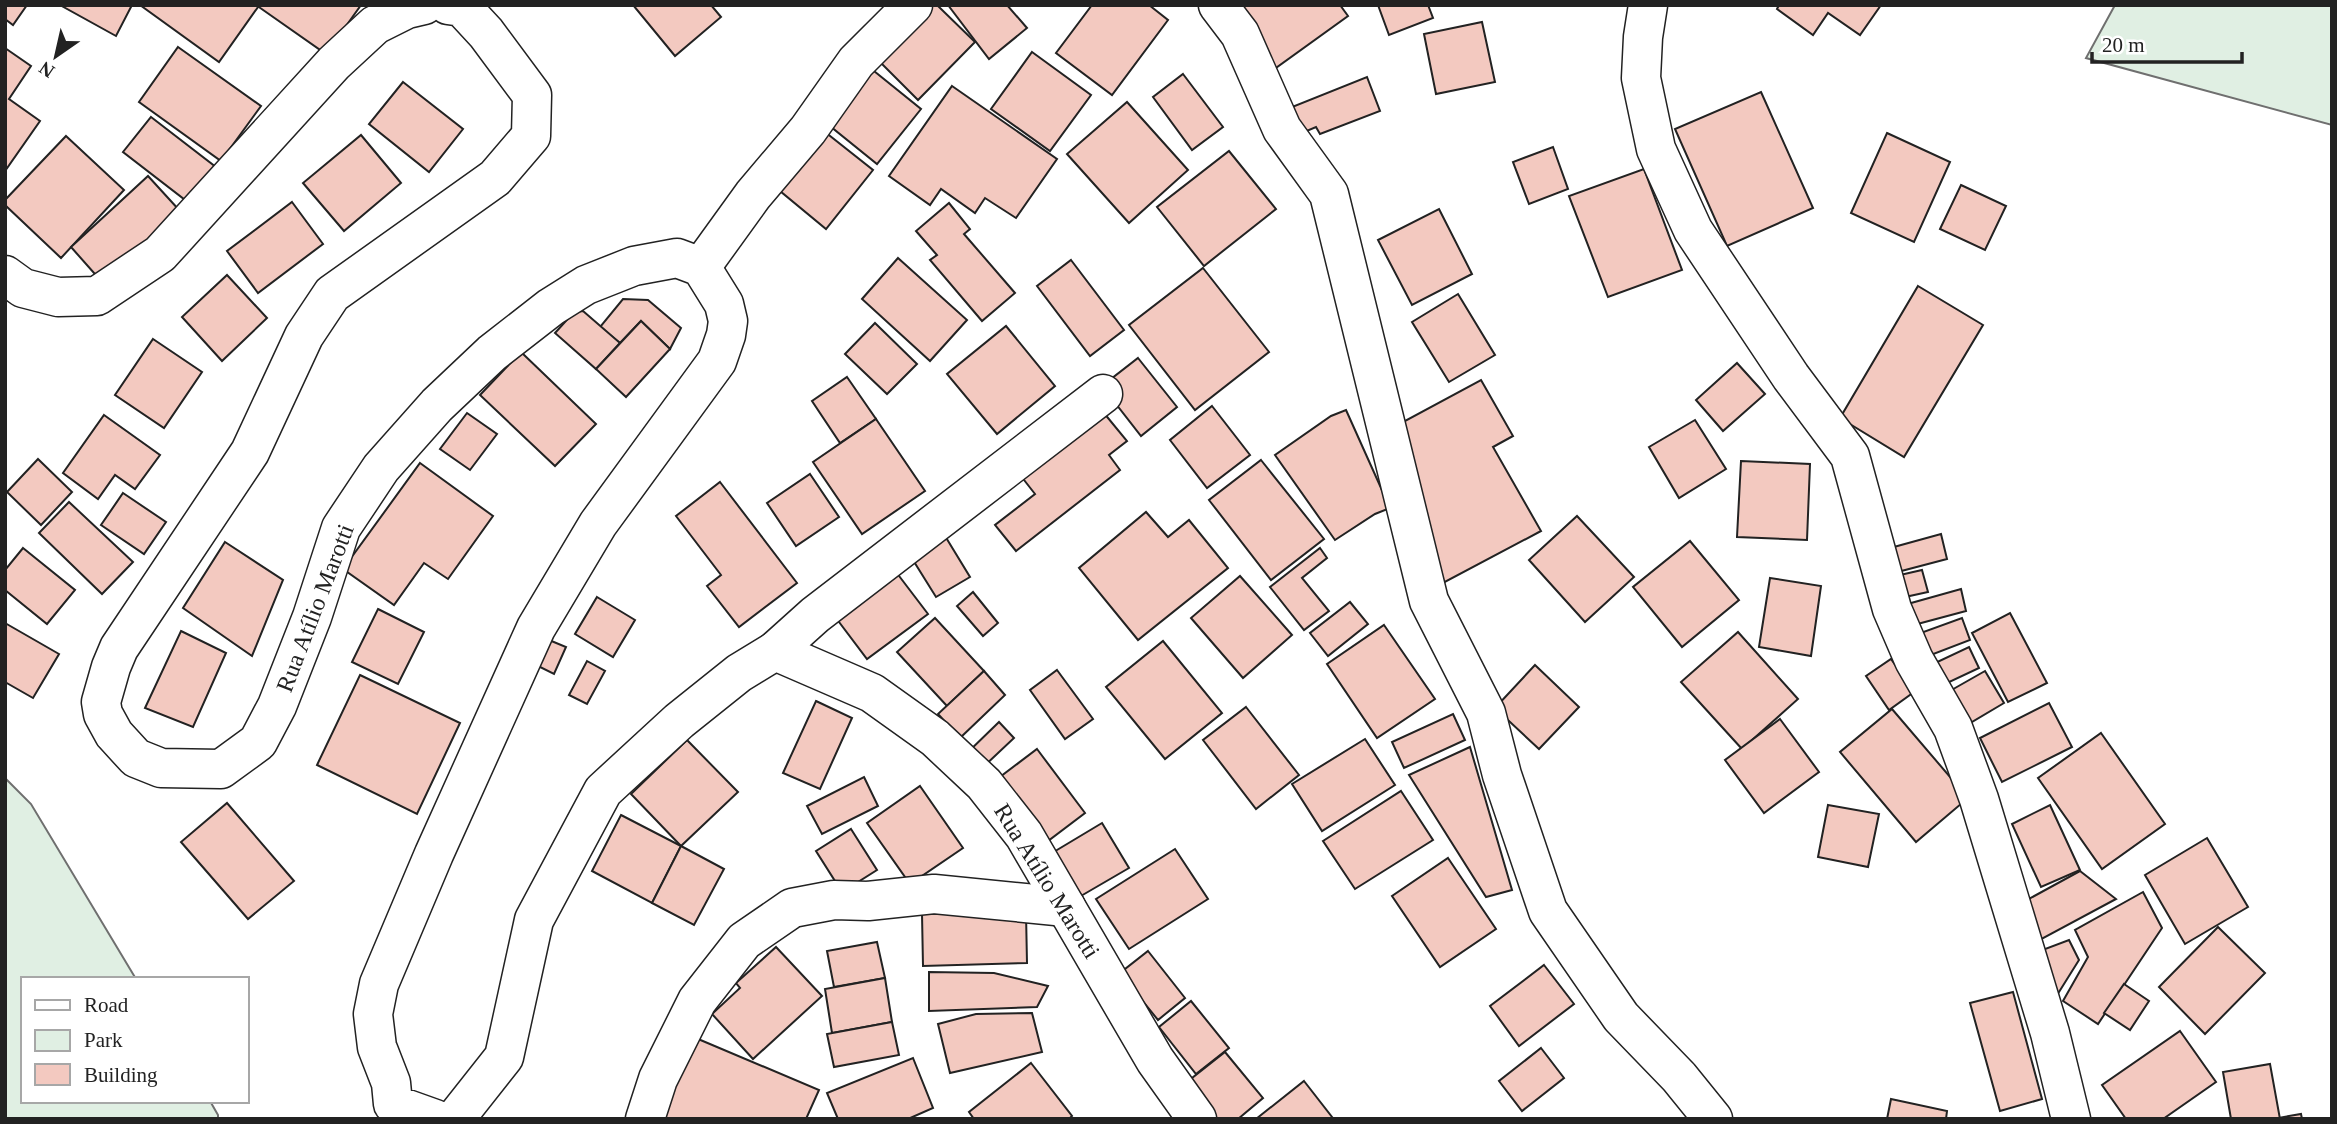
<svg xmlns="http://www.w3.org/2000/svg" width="2337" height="1124" viewBox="0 0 2337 1124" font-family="'Times New Roman',serif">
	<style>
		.green { fill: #e0efe3; stroke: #6f6f6f; stroke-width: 2 }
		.building { fill: #f3c9c0; stroke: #222; stroke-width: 2 }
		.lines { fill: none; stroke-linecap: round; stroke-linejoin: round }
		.minor-casing { stroke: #222; stroke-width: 41 }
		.minor { stroke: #fff; stroke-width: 38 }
		.labels { text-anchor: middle; stroke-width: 5; stroke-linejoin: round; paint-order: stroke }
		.street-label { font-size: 24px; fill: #222; stroke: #fff }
	</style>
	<rect width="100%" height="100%" fill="#fff"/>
	<!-- green -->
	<g class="green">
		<polygon points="2115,5 2332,5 2332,125 2086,58"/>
		<polygon points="5,778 31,804 136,979 23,979 23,1101 210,1101 218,1115 218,1119 5,1119"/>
	</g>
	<!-- building -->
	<g class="building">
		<polygon points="5,5 27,5 13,25 5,19"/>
		<polygon points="60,5 132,5 116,36"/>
		<polygon points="140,5 256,5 258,7 219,62"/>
		<polygon points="256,5 361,5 326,54"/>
		<polygon points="633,5 711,5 721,17 675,56"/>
		<polygon points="931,5 937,5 975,42 918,100 878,60"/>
		<polygon points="948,5 1007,5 1027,28 989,59"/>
		<polygon points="1092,5 1149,5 1168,20 1112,95 1056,53"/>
		<polygon points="1231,5 1340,5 1348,16 1273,70"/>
		<polygon points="1378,5 1428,5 1433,18 1389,35"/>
		<polygon points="1779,5 1881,5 1860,35 1828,13 1813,35 1777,9"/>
		<polygon points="1482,22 1495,82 1436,94 1424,34"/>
		<polygon points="178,47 261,106 221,161 139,102"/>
		<polygon points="5,48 31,66 9,99 40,121 5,171"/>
		<polygon points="1032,52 1091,95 1050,151 991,109"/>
		<polygon points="869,67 921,109 877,164 825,122"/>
		<polygon points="1183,74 1223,127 1192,150 1153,97"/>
		<polygon points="1367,77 1380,111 1320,134 1316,127 1302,133 1292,107"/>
		<polygon points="403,82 463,129 429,172 369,124"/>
		<polygon points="952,86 1057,159 1016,218 985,198 975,213 941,189 930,205 889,176"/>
		<polygon points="1761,92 1813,208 1727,246 1675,129"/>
		<polygon points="1127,102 1188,170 1129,223 1067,154"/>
		<polygon points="151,117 221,171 193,206 123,152"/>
		<polygon points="820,128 873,170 826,229 774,186"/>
		<polygon points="1887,133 1950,162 1914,242 1851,213"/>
		<polygon points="361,135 401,183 344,231 303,183"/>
		<polygon points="66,136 124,190 61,258 5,205 5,200"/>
		<polygon points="1553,147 1568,189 1529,204 1513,162"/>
		<polygon points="1229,151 1276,209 1204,266 1157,207"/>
		<polygon points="1644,169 1682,270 1608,297 1569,196"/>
		<polygon points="148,176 180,211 102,282 71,247"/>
		<polygon points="1961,185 2006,206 1985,250 1940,229"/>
		<polygon points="292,202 323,244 258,293 227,251"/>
		<polygon points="949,203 970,229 964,234 1015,293 982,321 930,260 937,255 916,231"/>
		<polygon points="1439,209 1472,274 1412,305 1378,240"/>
		<polygon points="898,258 967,320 930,361 862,299"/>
		<polygon points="1071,260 1124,330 1090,356 1037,286"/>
		<polygon points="1203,268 1269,352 1195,410 1129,325"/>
		<polygon points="227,275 267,318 222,361 182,317"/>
		<polygon points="1918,286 1983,325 1904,457 1840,418"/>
		<polygon points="1458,294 1495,355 1449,382 1412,322"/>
		<polygon points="623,299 648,300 681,328 670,349 641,321 620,343 600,327"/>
		<polygon points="583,311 620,343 596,369 555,333 574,312"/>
		<polygon points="641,321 670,349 626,397 596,369"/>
		<polygon points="875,323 917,364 887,394 845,354"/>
		<polygon points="1006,326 1055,386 997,434 947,374"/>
		<polygon points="153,339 202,372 164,428 115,395"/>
		<polygon points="521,352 596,424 555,466 480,395"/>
		<polygon points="1138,358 1177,407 1141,436 1102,386"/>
		<polygon points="1737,363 1765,394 1723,431 1696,400"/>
		<polygon points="847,377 876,419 840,443 812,401"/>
		<polygon points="1481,380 1513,436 1493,447 1541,531 1441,584 1403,422"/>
		<polygon points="1212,406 1250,455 1207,488 1170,440"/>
		<polygon points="1099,407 1127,441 1109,455 1120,470 1016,551 995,525 1035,494 1017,471"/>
		<polygon points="1346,410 1390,508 1375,514 1335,540 1275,455 1331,416"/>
		<polygon points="467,413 497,434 470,470 440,449"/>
		<polygon points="104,415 160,455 135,489 115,475 98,499 63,473"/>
		<polygon points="876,419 925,491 862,534 813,462"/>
		<polygon points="1695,420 1726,469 1679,498 1649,447"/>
		<polygon points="38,459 72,492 41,525 7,492"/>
		<polygon points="1261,460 1324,539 1271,580 1209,500"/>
		<polygon points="1741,461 1810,464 1807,540 1737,537"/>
		<polygon points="420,463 493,516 448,579 424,563 394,605 343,569"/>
		<polygon points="810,474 839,517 796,546 767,503"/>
		<polygon points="720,482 797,583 739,627 707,586 721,575 676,516"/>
		<polygon points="123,493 166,522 144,554 101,525"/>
		<polygon points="69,502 133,562 102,594 39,533"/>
		<polygon points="1146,512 1168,537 1189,520 1228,568 1138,640 1079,568"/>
		<polygon points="1577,516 1634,577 1585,622 1529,560"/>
		<polygon points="942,531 970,577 936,597 908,552"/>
		<polygon points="1941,534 1947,559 1890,574 1883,550"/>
		<polygon points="1690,541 1739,600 1682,647 1633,587"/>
		<polygon points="225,542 283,580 252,656 183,608"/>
		<polygon points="23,548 75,590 47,624 5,590 5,570"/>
		<polygon points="1320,548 1327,558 1302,578 1329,611 1304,630 1270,587"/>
		<polygon points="893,568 928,614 867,659 833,614"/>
		<polygon points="1922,570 1928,592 1905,597 1900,575"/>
		<polygon points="1240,576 1292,635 1243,678 1191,618"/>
		<polygon points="1770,578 1821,586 1811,656 1759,647"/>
		<polygon points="1961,589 1966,611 1910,626 1904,605"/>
		<polygon points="973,592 998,623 983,636 957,606"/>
		<polygon points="597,597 635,620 613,657 575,634"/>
		<polygon points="1350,602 1368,624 1328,656 1310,633"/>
		<polygon points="378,609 424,632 398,684 352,662"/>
		<polygon points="2010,613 2047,683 2008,702 1972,633"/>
		<polygon points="935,618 984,671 947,706 897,652"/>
		<polygon points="1962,618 1970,640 1923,658 1915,635"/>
		<polygon points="5,623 59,654 33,698 5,682"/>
		<polygon points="1384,625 1435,699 1377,738 1327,664"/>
		<polygon points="181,631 226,653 193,727 145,708"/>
		<polygon points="1738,632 1798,699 1742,749 1681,682"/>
		<polygon points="549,640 566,647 554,674 538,666"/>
		<polygon points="1163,641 1222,713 1165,759 1106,687"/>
		<polygon points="1969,647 1979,668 1943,685 1933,664"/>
		<polygon points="1891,659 1914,692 1889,710 1866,676"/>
		<polygon points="587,661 605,671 587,704 569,695"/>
		<polygon points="1535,665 1579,707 1539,749 1495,708"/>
		<polygon points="1057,670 1093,719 1065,739 1030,690"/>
		<polygon points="984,671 1005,695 960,738 938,714"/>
		<polygon points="1985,671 2004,703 1960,729 1941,696"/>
		<polygon points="360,675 460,723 417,814 317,765"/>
		<polygon points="816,701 852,718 820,789 783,773"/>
		<polygon points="2049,703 2072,747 2002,782 1980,738"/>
		<polygon points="1246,707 1299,775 1256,809 1203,740"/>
		<polygon points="1892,709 1968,798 1916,842 1840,752"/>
		<polygon points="1453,714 1465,740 1404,768 1392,742"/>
		<polygon points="1780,719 1819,772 1764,813 1725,760"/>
		<polygon points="999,722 1014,738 980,770 966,754"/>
		<polygon points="2101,733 2165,824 2102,869 2038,778"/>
		<polygon points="1365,739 1395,785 1322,831 1292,784"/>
		<polygon points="687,740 738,792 681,846 631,794"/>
		<polygon points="1470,747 1512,890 1486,897 1409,775"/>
		<polygon points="1037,749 1085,813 1044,844 996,780"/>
		<polygon points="864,777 878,806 822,834 807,806"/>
		<polygon points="920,786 963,848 910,884 867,823"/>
		<polygon points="1401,791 1433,840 1355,889 1323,841"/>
		<polygon points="227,803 294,881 248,919 181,842"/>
		<polygon points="1828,805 1879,814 1868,867 1818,857"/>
		<polygon points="2050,805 2080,870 2041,887 2012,824"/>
		<polygon points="621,815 681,846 652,903 592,871"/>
		<polygon points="1102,823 1129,868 1074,900 1047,856"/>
		<polygon points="851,829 877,870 842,892 816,851"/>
		<polygon points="2207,838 2248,907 2185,944 2145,875"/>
		<polygon points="681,846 724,869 694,925 652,903"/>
		<polygon points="1175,849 1208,899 1129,949 1096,899"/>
		<polygon points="1448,858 1496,929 1440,967 1392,896"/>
		<polygon points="2080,871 2116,899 2036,942 2016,906"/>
		<polygon points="2143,892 2162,928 2098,1024 2063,1001 2088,957 2075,930"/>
		<polygon points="1026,913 1027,963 923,966 922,914"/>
		<polygon points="2218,927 2265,973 2205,1034 2159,987"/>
		<polygon points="2069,940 2079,960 2054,1000 2037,952"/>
		<polygon points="877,942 885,978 834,987 827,951"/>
		<polygon points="776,947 822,996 753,1059 712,1014 740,988 736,983"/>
		<polygon points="1148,951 1185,998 1158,1020 1120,973"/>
		<polygon points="1544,965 1574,1004 1519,1046 1490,1006"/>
		<polygon points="929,972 994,973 1048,986 1037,1007 929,1011"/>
		<polygon points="885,978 892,1022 832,1033 825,989"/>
		<polygon points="2124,984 2149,1001 2130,1030 2104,1013"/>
		<polygon points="2013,992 2042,1099 2000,1111 1970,1003"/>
		<polygon points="1191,1001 1229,1048 1196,1074 1159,1027"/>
		<polygon points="1032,1013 1042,1052 950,1073 938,1024 976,1014"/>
		<polygon points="892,1022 899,1055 834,1067 827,1034"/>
		<polygon points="2180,1031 2216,1082 2163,1119 2126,1119 2102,1085"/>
		<polygon points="691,1036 819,1090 806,1119 656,1119"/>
		<polygon points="1541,1048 1564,1078 1522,1111 1499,1081"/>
		<polygon points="1225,1052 1263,1098 1238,1119 1216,1119 1187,1082"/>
		<polygon points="913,1058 933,1108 908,1119 838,1119 827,1093"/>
		<polygon points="1031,1063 1072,1116 1069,1119 974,1119 969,1112"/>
		<polygon points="2270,1064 2280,1119 2231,1119 2223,1072"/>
		<polygon points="1304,1081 1332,1117 1329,1119 1256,1119"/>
		<polygon points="1891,1099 1947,1111 1946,1119 1887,1119"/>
		<polygon points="2301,1114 2302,1119 2278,1119 2278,1118"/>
	</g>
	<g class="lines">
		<!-- minor casing -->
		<g class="minor-casing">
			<g id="minor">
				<polyline points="1218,5 1240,34 1282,129 1329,194 1429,601 1486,713 1502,775 1548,911 1621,1017 1679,1077 1713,1119"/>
				<polyline points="1648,5 1643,37 1641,78 1656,149 1693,230 1791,377 1850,456 1892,609 1914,660 1953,728 1979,799 2050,1033 2071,1119"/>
				<polyline points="701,267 753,195 808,130 856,62 913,5"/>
				<polyline points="5,275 23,288 58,297 97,296 160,254 334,63 375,25 407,9 424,5"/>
				<polyline points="775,651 815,615 1103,394"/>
				<polyline points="435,1119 393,1104 391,1083 377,1047 373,1014 379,984 434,854 536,628 598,524 717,361 726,335 728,321 724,304 701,267 677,258 634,266 586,285 551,307 492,353 437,405 381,468 341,528 312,617 277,706 258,742 221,769 161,768 136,758 114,734 103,714 101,702 111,667 119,648 250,452 304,336 332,294 495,178 531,136 532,95 486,33 462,7 448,5"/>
				<polyline points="455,1119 504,1057 534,920 603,791 679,721 739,673 775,651 872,693 935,738 984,784 1024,835 1155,1060 1197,1119"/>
				<polyline points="645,1119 658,1079 697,1001 744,941 792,908 834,900 868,901 934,894 1066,907"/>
			</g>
		</g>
		<!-- minor -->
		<use href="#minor" class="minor"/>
	</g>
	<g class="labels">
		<!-- street labels -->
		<g class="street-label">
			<text transform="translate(315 608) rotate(-69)" y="8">Rua Atílio Marotti</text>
			<text transform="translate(1047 881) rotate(58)" y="8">Rua Atílio Marotti</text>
		</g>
	</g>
	<!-- border -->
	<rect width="2337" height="1124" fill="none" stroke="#222222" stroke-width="14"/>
	<!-- legend -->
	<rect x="21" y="977" width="228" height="126" fill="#ffffff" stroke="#a7a7a7" stroke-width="2"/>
	<rect x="35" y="1000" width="35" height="10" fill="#ffffff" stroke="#a7a7a7" stroke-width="2"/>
	<text x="84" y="1012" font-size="21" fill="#222222">Road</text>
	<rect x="35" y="1030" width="35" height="21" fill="#e0efe3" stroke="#a7a7a7" stroke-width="2"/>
	<text x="84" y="1047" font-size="21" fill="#222222">Park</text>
	<rect x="35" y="1064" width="35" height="21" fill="#f3c9c0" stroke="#a7a7a7" stroke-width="2"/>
	<text x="84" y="1082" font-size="21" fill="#222222">Building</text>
	<!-- north arrow -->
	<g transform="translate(56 56) rotate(214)" stroke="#ffffff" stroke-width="5" paint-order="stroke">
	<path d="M0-5L12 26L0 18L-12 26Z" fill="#222222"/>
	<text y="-10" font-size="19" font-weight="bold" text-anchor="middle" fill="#222222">N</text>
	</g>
	<!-- scale -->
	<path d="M2092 52v10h150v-10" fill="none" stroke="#222222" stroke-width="3.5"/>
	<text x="2102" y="52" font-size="21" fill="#222222" stroke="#ffffff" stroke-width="5" paint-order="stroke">20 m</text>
</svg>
